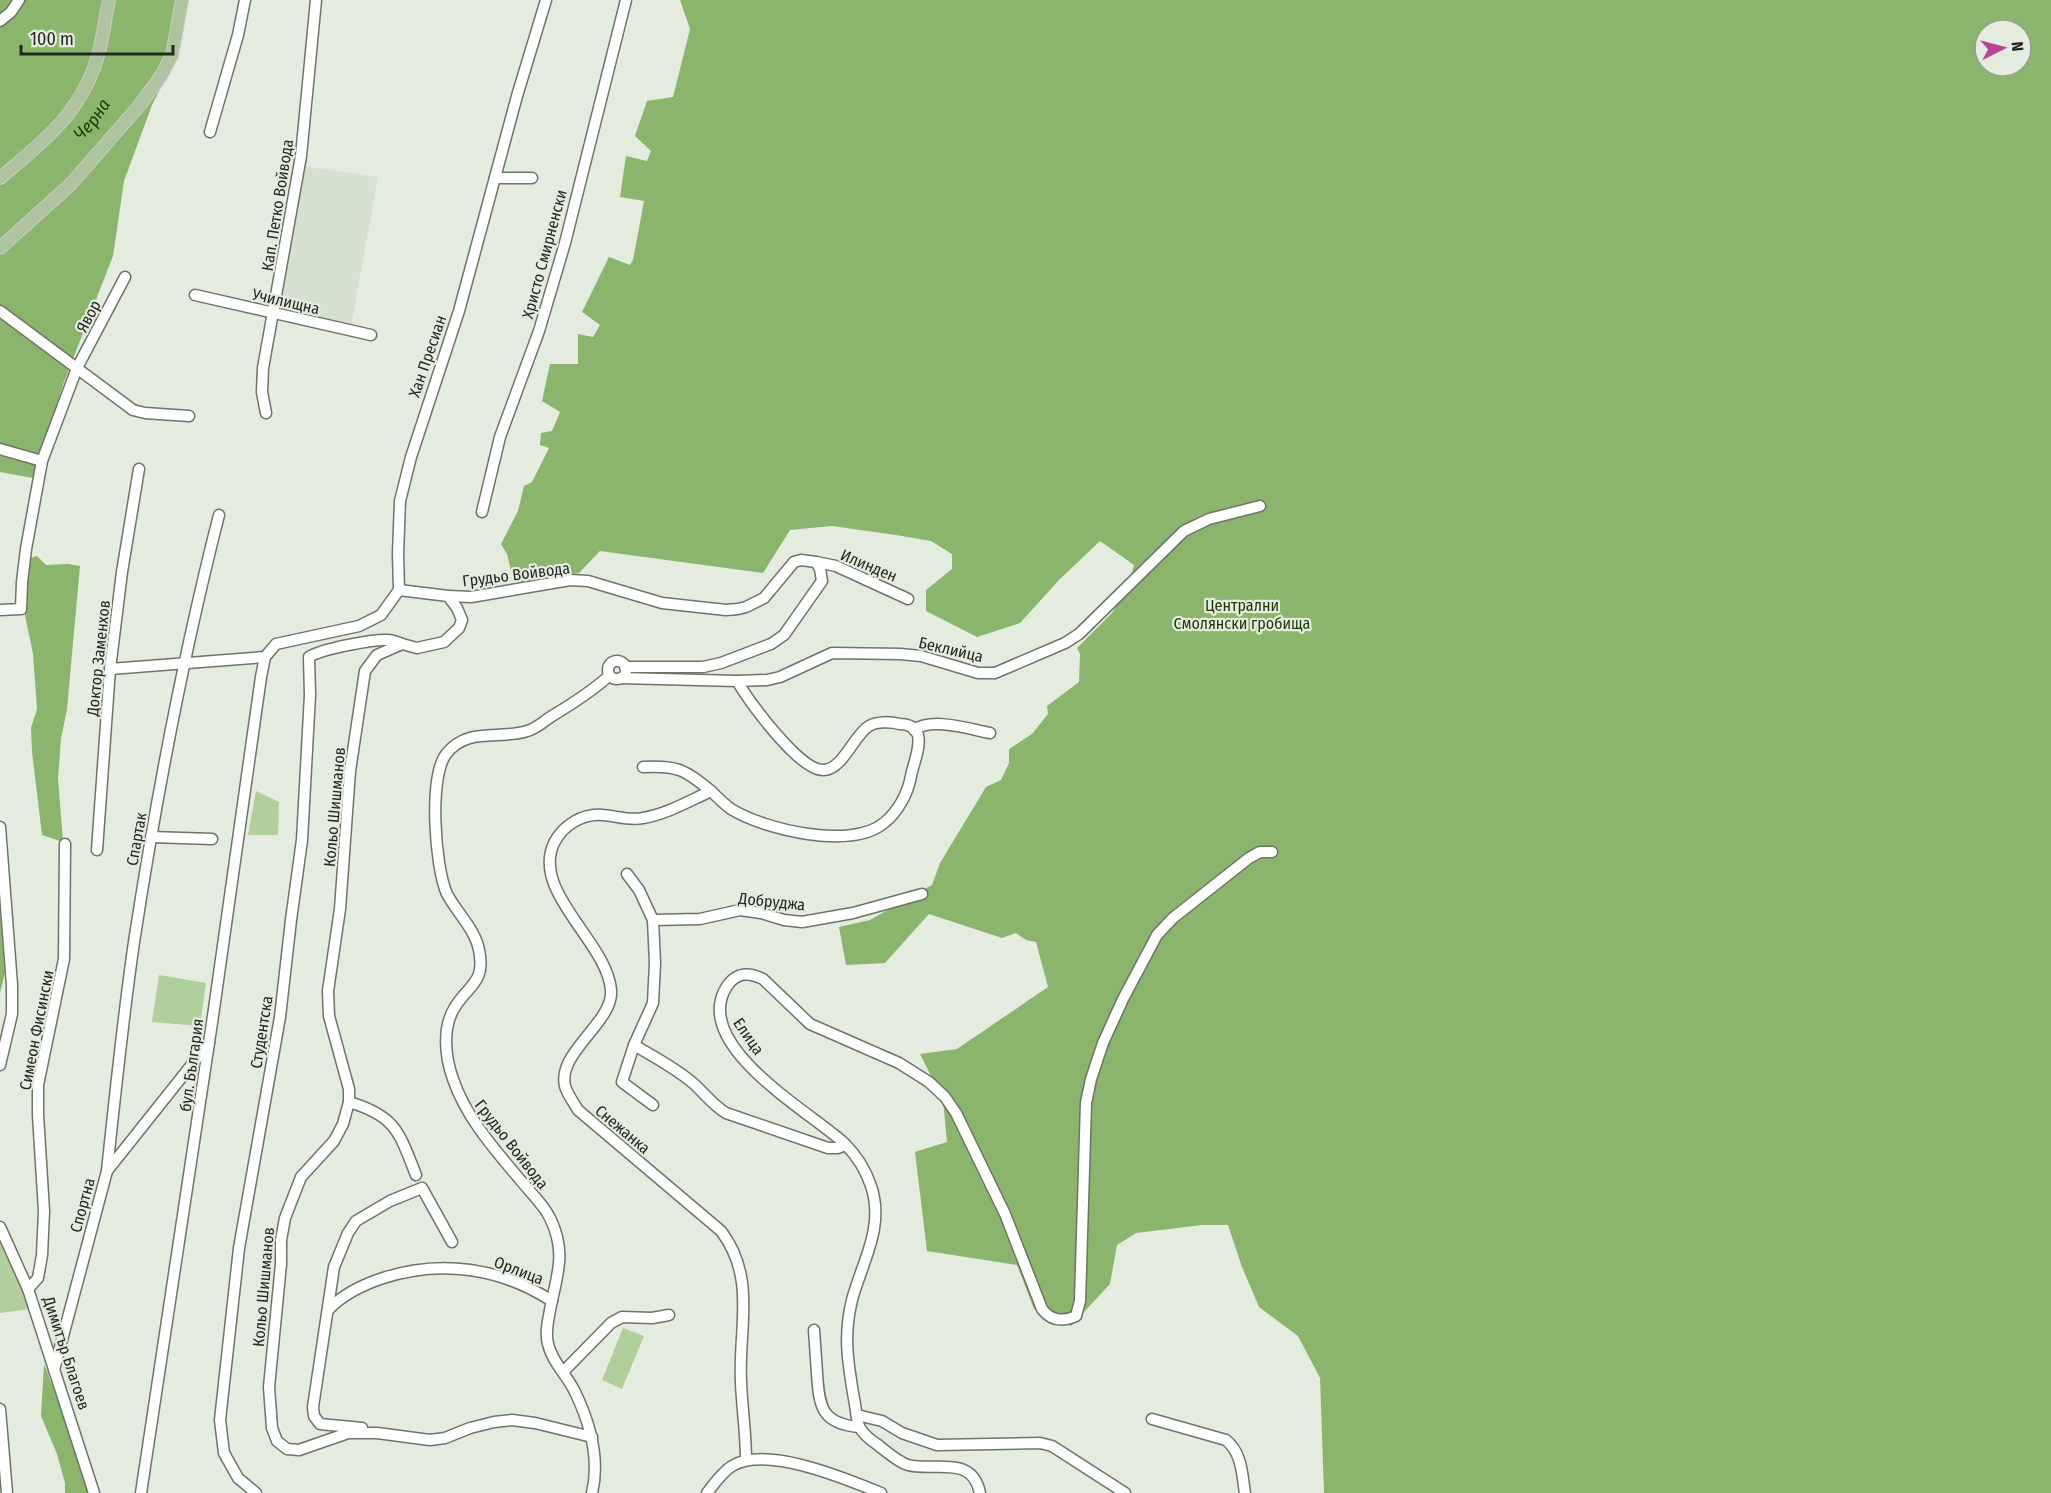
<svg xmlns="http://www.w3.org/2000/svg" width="2051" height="1493" viewBox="0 0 2051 1493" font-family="'Fira Sans Condensed',sans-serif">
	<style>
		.built { fill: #d5e1ce }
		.green { fill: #b0cf9a }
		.forest { fill: #8bb46d; fill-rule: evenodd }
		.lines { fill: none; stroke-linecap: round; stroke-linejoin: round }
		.stream { stroke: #8bb46c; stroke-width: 3 }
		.river { stroke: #8bb46c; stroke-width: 18 }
		.minor-casing { stroke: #6d7468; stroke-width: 13 }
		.major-casing { stroke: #cacbca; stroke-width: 14 }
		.minor { stroke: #fff; stroke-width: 10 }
		.major { stroke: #aec49e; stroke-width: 12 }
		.labels { text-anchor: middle; stroke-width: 4.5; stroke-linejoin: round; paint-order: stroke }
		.street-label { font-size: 16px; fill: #242722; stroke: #e4ecdf }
		.park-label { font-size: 16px; fill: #1e3803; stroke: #e4ecdf }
		.water-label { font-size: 18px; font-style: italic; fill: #1f3804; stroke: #e4ecdf }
	</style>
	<rect width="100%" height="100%" fill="#e4ecdf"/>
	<!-- built -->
	<polygon class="built" points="303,166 378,177 351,326 277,310"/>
	<!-- green -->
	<g class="green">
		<polygon points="256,791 279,802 278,835 248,835"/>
		<polygon points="159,975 206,983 200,1026 152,1022"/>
		<polygon points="0,1240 16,1274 30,1309 0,1313"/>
		<polygon points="623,1328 644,1336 622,1389 602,1380"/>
	</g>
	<!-- forest -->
	<g class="forest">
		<polygon points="0,0 185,0 172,66 152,105 124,181 113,256 64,382 33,478 0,472"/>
		<path d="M680,0h1371v1493h-727l-4,-115 -22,-42 -39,-29 -17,-40 -14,-42h-26l-66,8 -19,12 -7,39 -39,42 -37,-17 -17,-44 -90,-14 -12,-99 32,-10 -4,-42 -23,-46 37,-5 91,-62 -12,-45 -10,-2 -10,-7 -14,5 -73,-24 -44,49 -39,2 -7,-38 31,-7 62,-35 8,-22 46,-76 15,-7 8,-17v-14l23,-15 16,-20 -1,-8 32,-24 1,-28 -3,-6 35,-35 17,-29 5,-19 -34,-24 -41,39 -39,43 -43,14 -51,-26v-21l26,-21v-15l-21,-13 -35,-6 -64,-9 -42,4 -27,43 -163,-22 -21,22 -57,9 -3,-4 -6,1 -6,-25 -6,-10 17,-33 6,-25 8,-4 17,-34 -9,-3 1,-12 11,-2 8,-19 -18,-11 8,-37h28v-30l15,3 7,-12 -18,-13 27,-55 21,8 3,-5 11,-59 -24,-4 6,-41 21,5 4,-10 -16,-15 12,-35 26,-4 17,-68zM1985,30h36v36h-36z"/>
		<polygon points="37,556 46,565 68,564 80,566 67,709 61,739 58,778 63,842 42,835 32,752 31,728 37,709 33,654 22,601 24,560"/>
		<polygon points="0,908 5,972 0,993"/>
		<polygon points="44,1364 61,1408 89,1493 65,1493 65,1483 57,1454 41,1416"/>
	</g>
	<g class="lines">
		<!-- stream -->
		<g class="stream">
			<polyline points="1052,17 1104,13 1130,8"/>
			<polyline points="985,618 1011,594 1033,545 1086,511 1138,488 1223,465 1284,441 1364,460 1440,465 1506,458 1551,459"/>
			<polyline points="1819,1361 1817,1317 1860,1256"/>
		</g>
		<!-- river -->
		<path class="river" id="s1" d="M0,211l92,-89 26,-40 20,-82"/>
		<!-- minor casing -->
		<g class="minor-casing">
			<g id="minor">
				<polyline points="0,21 11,12 19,0"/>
				<polyline points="210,132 238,35 245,0"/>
				<polyline points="495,178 532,178"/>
				<polyline points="195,295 371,335"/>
				<polyline points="0,311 133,410 145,413 189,416"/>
				<polyline points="266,413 262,392 263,368 301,156 316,0"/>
				<polyline points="0,449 42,461"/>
				<polyline points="482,512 500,437 539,331 565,243 626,0"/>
				<polyline points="816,562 836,566 908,599"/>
				<polyline points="399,590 448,596 457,608 462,620 459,628 444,642 417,648 402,644 377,655 365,671 350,771 340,909 328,991 329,1016 349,1089 349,1102 343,1124 334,1141 301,1177 285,1218 281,1240 281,1264 269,1387 272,1428 277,1441 287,1449 299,1450 348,1433 377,1433 430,1440 445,1438 470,1428 494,1422 512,1420 535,1423 592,1437"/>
				<polyline points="448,596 471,597 570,580 588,581 662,603 726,610 738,609 746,607 764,598 794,562 801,560 816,562 820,569 822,581 784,635 771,644 721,663 703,667 625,667"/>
				<polyline points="0,610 21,609 22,582 26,549 42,461 77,368 125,277"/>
				<circle cx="617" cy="670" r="9"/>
				<polyline points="110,669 265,657"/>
				<polyline points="621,678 737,681 767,680 780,677 832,653 900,654 921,656 978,673 995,673 1065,643 1079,634 1184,531 1209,519 1260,506"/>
				<path d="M737,681c12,20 63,91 87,89 19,-1 30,-35 45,-44 8,-5 22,-4 31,-2 8,0 15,3 18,11 3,12 -5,30 -7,41 -3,17 -13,36 -27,47 -33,27 -119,7 -153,-14 -7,-5 -14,-12 -20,-18 -22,10 -44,23 -68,27 -13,3 -27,-2 -40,-3 -20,-2 -40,10 -49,28 -23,49 53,99 57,147 3,32 -54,62 -46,96 2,8 9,17 13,24l143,121c36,47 17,99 20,151 1,26 5,52 5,78"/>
				<path d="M914,730c18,-13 55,-1 76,3"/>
				<path d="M643,767c35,-2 42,3 68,24"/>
				<polyline points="0,827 12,985 12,1014 0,1065"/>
				<polyline points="151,837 212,839"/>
				<polyline points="97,850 110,669 122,572 139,469"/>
				<polyline points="627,874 639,890 653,920 655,963 653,1003 634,1045 622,1082 653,1105"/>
				<polyline points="653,920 700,919 740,910 761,913 784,920 802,922 853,913 922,894"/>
				<path d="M634,1045c20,12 42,23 60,39 11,10 19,21 32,29l102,35h10l7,-3"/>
				<path d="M349,1102c47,14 50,30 67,73"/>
				<path d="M107,1171c8,-76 16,-153 27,-229 22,-143 49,-286 85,-427"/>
				<polyline points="0,1227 28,1289 94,1493"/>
				<polyline points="28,1289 38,1278 42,1255 44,1211 38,1115 38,1085 64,959 65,844"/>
				<path d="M328,1310c15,-16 34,-25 55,-32 58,-19 118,-10 169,23"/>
				<path d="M814,1330c1,15 2,29 3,43 2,34 5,51 42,54"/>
				<polyline points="54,1370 107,1171 209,1043"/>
				<polyline points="563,1372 611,1323 622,1317 652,1318 669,1315"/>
				<polyline points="0,1409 7,1493"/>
				<polyline points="857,1415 882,1421 902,1433 937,1445 1040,1443 1052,1446 1125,1493"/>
				<path d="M1152,1419l74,21c16,13 16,34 19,53"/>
				<polyline points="362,1428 320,1424 314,1416 313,1407 334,1267 348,1233 356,1221 390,1201 422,1188 452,1242"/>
				<polyline points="141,1493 213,1016 261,677 265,657 276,644 359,626 381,615 399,590 398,554 400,501 411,457 459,311 517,96 546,0"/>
				<path d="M256,1493l-18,-15 -14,-25 -4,-33 19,-172 41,-231 11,-97 11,-80 8,-145 -1,-38c12,-8 64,-18 79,-17 5,0 9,2 14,4"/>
				<path d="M592,1493c8,-34 -2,-70 -17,-101 -8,-17 -23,-30 -27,-48 -3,-11 0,-23 2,-34 7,-36 17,-57 0,-92 -6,-13 -19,-25 -28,-36 -26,-31 -56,-64 -69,-103 -8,-22 -11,-52 2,-72 13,-22 31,-24 24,-57 -4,-21 -22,-37 -32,-56 -12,-26 -19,-119 0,-141 21,-26 52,-13 80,-22 9,-2 17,-10 25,-15 20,-12 40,-25 57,-40"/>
				<path d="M707,1493c8,-10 15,-21 25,-27 35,-21 114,13 149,27"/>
				<path d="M980,1493c-8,-39 -45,-21 -72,-28 -10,-3 -21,-13 -30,-20 -6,-4 -16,-12 -19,-19 -3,-8 -3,-19 -5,-27 -6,-36 -11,-63 -2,-99 10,-38 33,-73 19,-114 -5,-15 -15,-31 -26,-42 -34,-32 -156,-99 -118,-158 10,-14 22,-14 36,-7l47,45 89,39 30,19 16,15 11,16 49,101 37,95c9,12 20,13 34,7l4,-15 6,-198 5,-24 12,-36 20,-44 34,-64 16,-17 76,-60 11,-6h12"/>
			</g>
		</g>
		<!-- major casing -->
		<g class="major-casing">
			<g id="major">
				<path d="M0,178c42,-35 80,-64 97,-119 6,-19 8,-40 12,-59"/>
				<polyline points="0,248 71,184 139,106 153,87 161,76 172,55 182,0"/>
			</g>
		</g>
		<!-- minor -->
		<use href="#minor" class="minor"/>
		<!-- major -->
		<use href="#major" class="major"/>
	</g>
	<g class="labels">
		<!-- street labels -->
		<g class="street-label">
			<text transform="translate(277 205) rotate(-81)" y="6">Кап. Петко Войвода</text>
			<text transform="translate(544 254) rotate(-75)" y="6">Христо Смирненски</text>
			<text transform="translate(286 301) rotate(13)" y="6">Училищна</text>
			<text transform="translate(88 316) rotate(-62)" y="6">Явор</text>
			<text transform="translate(427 356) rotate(-71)" y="6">Хан Пресиан</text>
			<text transform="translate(869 565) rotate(23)" y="6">Илинден</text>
			<text transform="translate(516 574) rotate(-7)" y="6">Грудьо Войвода</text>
			<text transform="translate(951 649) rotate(13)" y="6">Беклийца</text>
			<text transform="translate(98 658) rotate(-84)" y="6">Доктор Заменхов</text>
			<text transform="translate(334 807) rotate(-85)" y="6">Кольо Шишманов</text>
			<text transform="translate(136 839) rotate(-80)" y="6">Спартак</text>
			<text transform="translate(772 901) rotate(6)" y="6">Добруджа</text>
			<text transform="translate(36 1030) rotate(-79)" y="6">Симеон Фисински</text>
			<text transform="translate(261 1032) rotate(-81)" y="6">Студентска</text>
			<text transform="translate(749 1036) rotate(55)" y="6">Елица</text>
			<text transform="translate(191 1065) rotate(-82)" y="6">бул. България</text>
			<text transform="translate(623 1129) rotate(40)" y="6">Снежанка</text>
			<text transform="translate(512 1144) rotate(52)" y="6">Грудьо Войвода</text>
			<text transform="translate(82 1205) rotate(-75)" y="6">Спортна</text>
			<text transform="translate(519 1270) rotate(21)" y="6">Орлица</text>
			<text transform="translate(263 1287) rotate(-85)" y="6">Кольо Шишманов</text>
			<text transform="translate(67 1353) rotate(72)" y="6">Димитър Благоев</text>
		</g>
		<!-- park labels -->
		<g class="park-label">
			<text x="1242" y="611">Централни<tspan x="1242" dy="18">Смолянски гробища</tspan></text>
		</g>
		<!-- water labels -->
		<g class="water-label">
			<text dy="6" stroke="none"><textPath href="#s1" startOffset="130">Черна</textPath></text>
		</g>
	</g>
	<!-- north arrow -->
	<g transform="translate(2003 48) rotate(84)"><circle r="28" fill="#e4ecdf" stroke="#979d93" stroke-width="1.5"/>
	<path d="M0-4.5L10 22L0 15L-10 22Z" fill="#bb4294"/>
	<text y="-9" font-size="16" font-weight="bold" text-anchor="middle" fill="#242722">N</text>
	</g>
	<!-- scale -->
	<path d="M21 45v9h152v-9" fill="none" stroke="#242722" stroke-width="3"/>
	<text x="30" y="45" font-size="18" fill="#242722" stroke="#e4ecdf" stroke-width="4.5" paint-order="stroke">100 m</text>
</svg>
